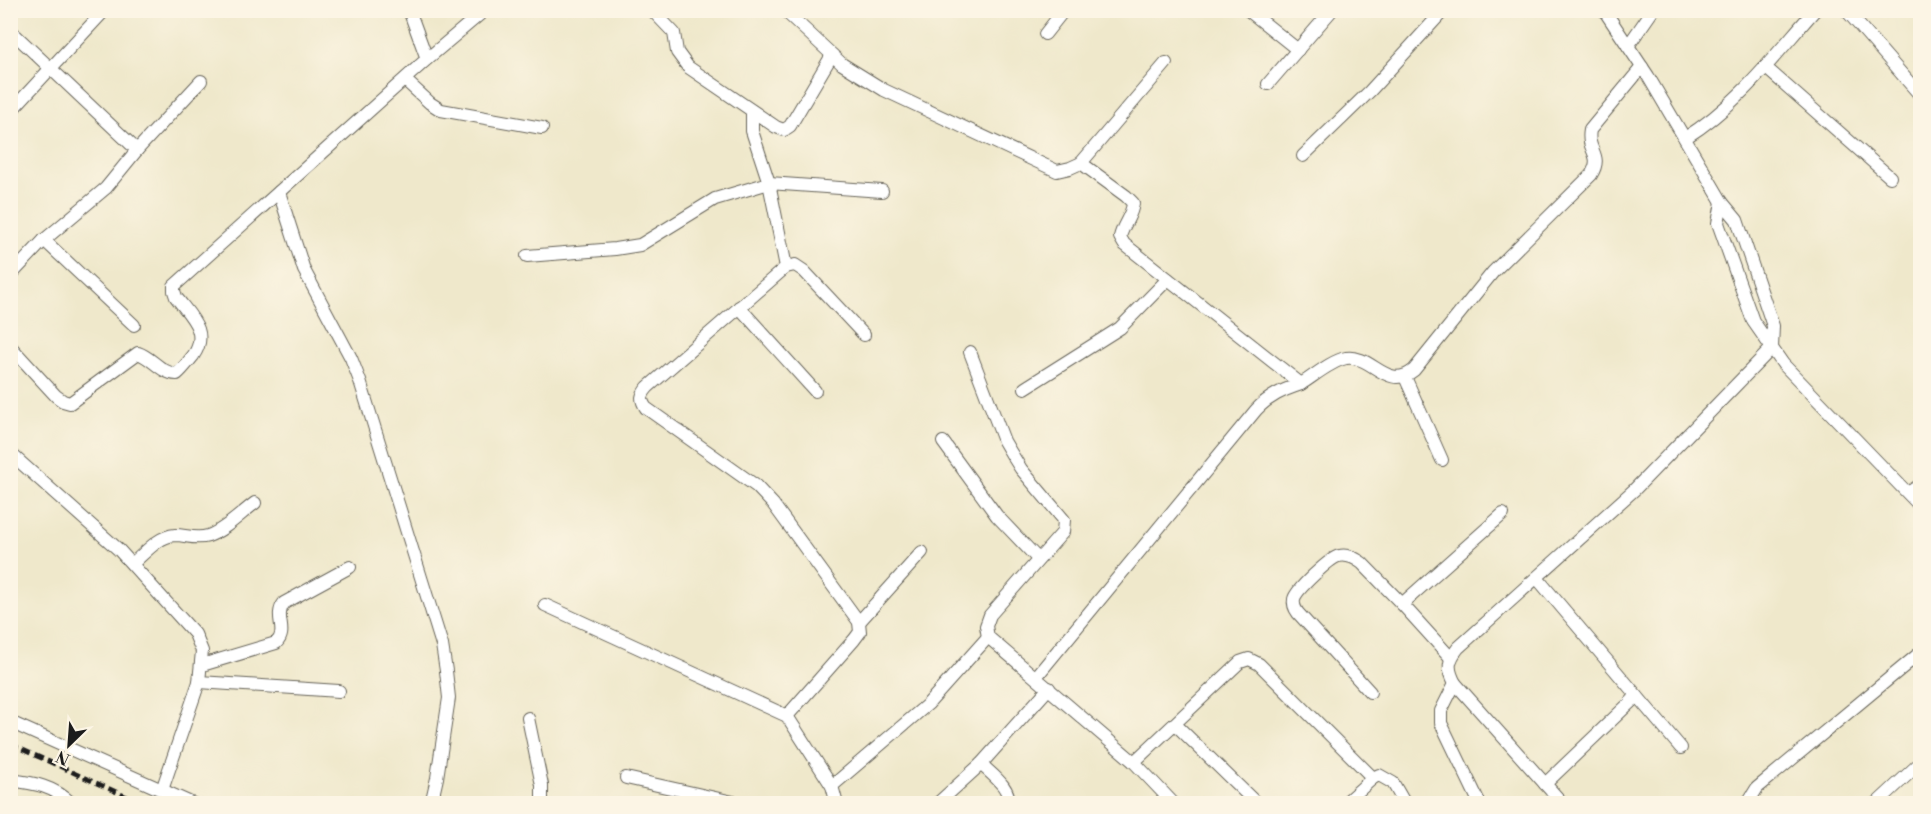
<svg xmlns="http://www.w3.org/2000/svg" width="1931" height="814" viewBox="0 0 1931 814" font-family="'Libre Bodoni',serif">
	<style>
		.lines { fill: none; stroke-linecap: round; stroke-linejoin: round }
		.street-casing { stroke: #666359; stroke-width: 14 }
		.street { stroke: #fff; stroke-width: 12 }
		.rail { stroke: #1c1c1c; stroke-width: 4.5; stroke-dasharray: 9 4.5; stroke-linecap: butt }
	</style>
	<rect width="100%" height="100%" fill="#fcf5e5"/>
	<filter id="ink" filterUnits="userSpaceOnUse"><feTurbulence type="fractalNoise" baseFrequency=".0167" numOctaves="2"/><feDisplacementMap in="SourceGraphic" scale="12" xChannelSelector="R" yChannelSelector="G"/><feConvolveMatrix kernelMatrix="1 2 1 2 8 2 1 2 1" color-interpolation-filters="sRGB"/></filter>
	<filter id="wash" filterUnits="userSpaceOnUse"><feTurbulence type="fractalNoise" baseFrequency=".008" numOctaves="4" result="noise"/><feDisplacementMap in="SourceGraphic" scale="24" xChannelSelector="R" yChannelSelector="G"/><feGaussianBlur stdDeviation="1.35" result="paint"/><feColorMatrix in="noise" values="0 0 0 0 0 0 0 0 0 0 0 0 0 0 0 0 0 1.4 0 .05"/><feComposite in="paint" operator="in"/></filter>
	<g filter="url(#wash)">
		<rect width="100%" height="100%" fill="#efe8cb"/>
	</g>
	<g filter="url(#ink)">
		<g class="lines">
			<!-- street casing -->
			<g class="street-casing">
				<g id="street">
					<polyline points="409,10 427,59"/>
					<polyline points="652,10 674,33 677,52 688,67 776,127 784,130 790,126 832,55"/>
					<polyline points="784,10 842,64 884,90 1057,171 1070,168 1081,163 1166,63"/>
					<polyline points="1248,10 1298,50"/>
					<polyline points="1846,10 1920,95"/>
					<polyline points="10,30 137,150 106,188 44,240 10,276"/>
					<polyline points="1045,34 1064,10"/>
					<polyline points="1628,46 1653,10"/>
					<polyline points="1765,67 1890,177"/>
					<polyline points="405,80 430,103 441,110 542,128"/>
					<polyline points="1268,84 1332,10"/>
					<path d="M752,111v20l17,52 17,84 -138,120c-7,8 -8,12 -2,21l110,78 17,18 86,118 1,10 -6,8 -67,76"/>
					<polyline points="10,112 105,10"/>
					<path d="M1685,138c53,-33 89,-82 130,-128"/>
					<polyline points="137,150 201,81"/>
					<polyline points="1303,156 1370,91 1444,10"/>
					<polyline points="279,192 304,270 351,358 360,381 442,645 446,671 449,698 437,778 431,804"/>
					<polyline points="1722,202 1718,223 1753,321 1783,364 1920,506"/>
					<polyline points="44,240 134,325"/>
					<polyline points="527,256 615,249 640,245 715,199 769,183 882,191"/>
					<polyline points="786,267 795,265 804,271 864,335"/>
					<polyline points="739,307 815,391"/>
					<path d="M10,346l46,50 7,5 7,2 68,-50c15,5 22,20 39,21 6,-5 11,-12 16,-18 17,-24 -3,-40 -17,-59l-2,-6v-5l253,-227 58,-49"/>
					<polyline points="970,352 1004,441 1011,453 1021,469 1064,520 1063,532 990,615 986,626 988,637 1134,762 1174,804"/>
					<polyline points="1405,377 1442,460"/>
					<path d="M1301,384c13,-8 30,-23 45,-26 26,-4 41,34 68,12l79,-98 98,-97c13,-21 -5,-23 -1,-45l52,-63"/>
					<polyline points="1025,388 1120,328 1168,279"/>
					<polyline points="943,442 997,516 1038,559"/>
					<polyline points="10,453 119,550 195,634 202,651 199,682 162,790"/>
					<polyline points="1908,493 1920,485"/>
					<path d="M132,564c12,-10 26,-28 43,-29 11,0 21,5 33,1 17,-6 32,-22 47,-33"/>
					<polyline points="1537,578 1681,748"/>
					<polyline points="545,605 787,716 832,786 837,804"/>
					<polyline points="859,622 922,552"/>
					<polyline points="1451,658 1402,604 1503,514"/>
					<path d="M202,665l74,-22c13,-12 -3,-26 8,-40l66,-36"/>
					<path d="M1036,677l220,-267c13,-14 27,-20 45,-26l-177,-140 -4,-7c3,-13 12,-21 13,-34l-7,-7 -45,-33"/>
					<polyline points="199,682 339,691"/>
					<path d="M1455,683c-8,-15 -7,-22 3,-35l176,-158 138,-142 1,-22 -36,-106 -15,-18 -74,-126 -44,-66"/>
					<path d="M1370,692l-72,-79c-3,-4 -5,-9 -4,-14 2,-9 36,-41 45,-43 9,-2 16,2 23,7l40,41"/>
					<polyline points="528,718 542,785 542,804"/>
					<polyline points="10,722 193,804"/>
					<polyline points="1175,724 1257,804"/>
					<polyline points="1134,762 1240,662 1249,659 1259,664 1373,778"/>
					<path d="M981,764c10,10 31,24 27,40"/>
					<polyline points="626,778 742,804"/>
					<path d="M10,780c24,3 44,6 62,24"/>
					<polyline points="1545,784 1637,696"/>
					<polyline points="832,786 928,704 988,637"/>
					<polyline points="937,804 981,764 1049,688"/>
					<polyline points="1344,804 1373,778 1379,775 1393,783 1405,804"/>
					<polyline points="1480,804 1441,723 1441,711 1455,683 1563,804"/>
					<polyline points="1747,804 1757,788 1920,653"/>
					<polyline points="1876,804 1920,763"/>
				</g>
			</g>
			<!-- street -->
			<use href="#street" class="street"/>
			<!-- rail -->
			<polyline class="rail" points="10,744 143,804"/>
		</g>
	</g>
	<!-- margin -->
	<rect width="1931" height="814" fill="none" stroke="#fcf5e5" stroke-width="36"/>
	<!-- north arrow -->
	<g transform="translate(69 745) rotate(205)" stroke="#fcf5e5" stroke-width="4.5" paint-order="stroke">
	<path d="M0-4.5L10 22L0 15L-10 22Z" fill="#1c1c1c"/>
	<text y="-9" font-size="16" font-weight="bold" text-anchor="middle" fill="#1c1c1c">N</text>
	</g>
</svg>
